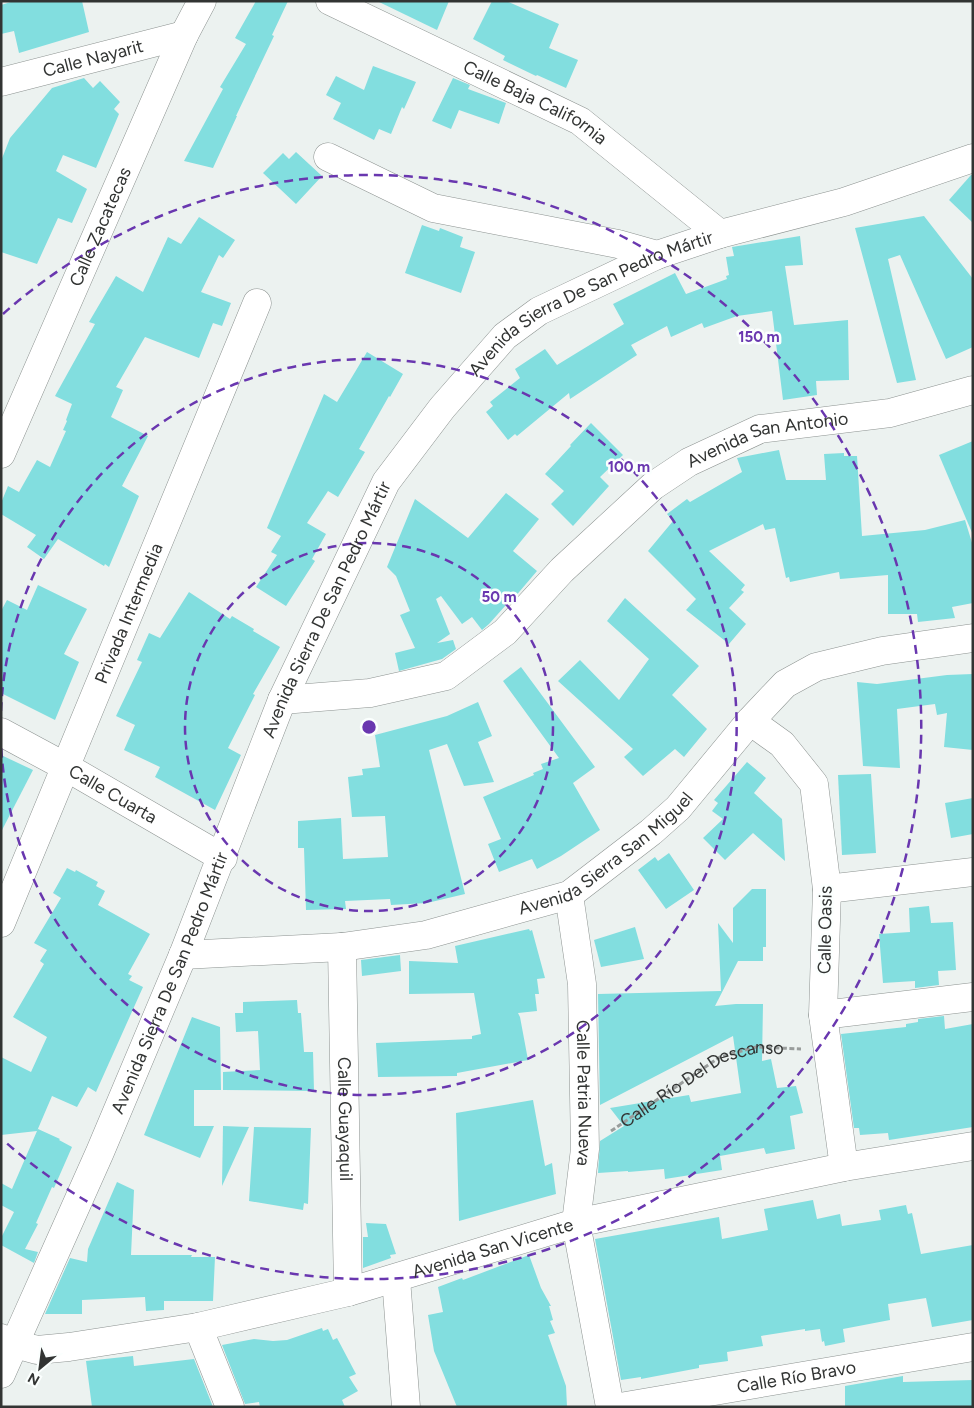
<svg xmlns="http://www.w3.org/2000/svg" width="974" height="1408" viewBox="0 0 974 1408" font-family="Figtree,sans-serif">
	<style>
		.building { fill: #82dedf }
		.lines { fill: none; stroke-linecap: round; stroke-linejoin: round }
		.street-casing { stroke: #8d9391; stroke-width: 29 }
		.secondary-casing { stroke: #8d9391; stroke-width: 29 }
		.path { stroke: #999d9c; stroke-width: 3; stroke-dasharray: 5 2.5; stroke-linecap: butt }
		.street { stroke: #fff; stroke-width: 28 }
		.secondary { stroke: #fff; stroke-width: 28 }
		.ring { fill: none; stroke: #6937af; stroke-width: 2.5; stroke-dasharray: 9 6 }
		.labels { text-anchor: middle; stroke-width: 5; stroke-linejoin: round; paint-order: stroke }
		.street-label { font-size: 18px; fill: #323433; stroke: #fbfffe }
		.centre { fill: #6937af; stroke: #fbfffe; stroke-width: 2.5 }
		.ring-label { font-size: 15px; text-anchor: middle; font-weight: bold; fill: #6937af; stroke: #fbfffe; stroke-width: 5; stroke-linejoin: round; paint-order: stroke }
	</style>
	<rect width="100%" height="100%" fill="#ecf2f0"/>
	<!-- building -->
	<g class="building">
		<polygon points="14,1 82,1 89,32 19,53 14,31 1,34 1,5"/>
		<polygon points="256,1 288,1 272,35 274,36 236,116 237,116 213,168 184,161 223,89 220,87 246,44 235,38"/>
		<polygon points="377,1 449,1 437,30"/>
		<polygon points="492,1 506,1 559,24 549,48 578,60 566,88 537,75 536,76 503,60 505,56 473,39"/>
		<polygon points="373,66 416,82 404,109 402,107 391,134 379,129 374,140 333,119 341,103 326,95 336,76 364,90"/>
		<polygon points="84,78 93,88 100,81 120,102 114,109 119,114 96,168 63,155 56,171 87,189 72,223 58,218 37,264 1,252 1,161 10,138 52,88"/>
		<polygon points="453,78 470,85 468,89 506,103 499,124 459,110 451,129 432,121"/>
		<polygon points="296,152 322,176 296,204 263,173 283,153 289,159"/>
		<polygon points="971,175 973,175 973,223 949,200"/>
		<polygon points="924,216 973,279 973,347 946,359 900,255 888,259 916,380 897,383 855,228"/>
		<polygon points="199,217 235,240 223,258 219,255 201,292 231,303 222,326 213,323 199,358 145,337 116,387 123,390 111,417 148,436 122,486 139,496 109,567 105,564 104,566 58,539 44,559 27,547 36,535 1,514 1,503 8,486 19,492 37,460 50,467 66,431 63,430 67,421 66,420 72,404 55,396 95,324 89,322 116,276 143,292 168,237 181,244"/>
		<polygon points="422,225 439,231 440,228 463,237 460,247 475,252 461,293 405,273"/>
		<polygon points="800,236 803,265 785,266 794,325 848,320 849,380 816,381 817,395 783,400 772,311 737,316 704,328 702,323 671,337 667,326 631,345 637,355 570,399 569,393 517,436 515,434 508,440 486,412 493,406 490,402 520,378 515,369 545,349 557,365 624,324 613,304 675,273 686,294 727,279 726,276 729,275 726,257 734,256 732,247"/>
		<polygon points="367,352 403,374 390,397 389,396 359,449 365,452 338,497 328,491 307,523 326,534 312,559 315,561 286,606 256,587 277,555 271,552 281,536 267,528 324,394 337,402"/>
		<polygon points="591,423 623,455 600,477 609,486 573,526 551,504 564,491 545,474 571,446 570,445"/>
		<polygon points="973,441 973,535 939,455"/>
		<polygon points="779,450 786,480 826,480 824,454 844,453 844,456 857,456 862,536 925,530 965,520 973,546 973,603 952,607 955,618 918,622 917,614 888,614 888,575 840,579 839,572 790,582 789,577 786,578 775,528 765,530 763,524 709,551 745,585 741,590 744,592 729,608 746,624 729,644 686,610 696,599 648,551 673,521 667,514 687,499 690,502 742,472 737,458"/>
		<polygon points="506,493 539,519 513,551 537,571 514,598 513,597 489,624 482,630 472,617 462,624 441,596 436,599 450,634 437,643 453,640 456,649 442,659 399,671 395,653 415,648 400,615 410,611 396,576 387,567 415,499 468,538"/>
		<polygon points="38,585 87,609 64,654 79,662 55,720 1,693 1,611 7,600 27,610"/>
		<polygon points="189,592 230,619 232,616 254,629 253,631 280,647 253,694 255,695 228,748 241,755 215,810 155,777 160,767 124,750 135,725 116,716 142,662 137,660 149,633 160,638"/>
		<polygon points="625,598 699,666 672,695 707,729 684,757 675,749 643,776 624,757 633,749 558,681 580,660 619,700 649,659 607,621"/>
		<polygon points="521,667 595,767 573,783 600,830 561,856 537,869 532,859 499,872 488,844 501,839 483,797 534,775 533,773 543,769 541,764 559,758 503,681"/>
		<polygon points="973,674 973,750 944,747 947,713 937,715 935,704 897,709 900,768 863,766 857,682 877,684 947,675"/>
		<polygon points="478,702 492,736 478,742 494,782 464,786 447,744 429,750 465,894 427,903 391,905 390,899 345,901 346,909 306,910 304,848 298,848 298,821 341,818 343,859 388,857 385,816 352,817 348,777 363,775 362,769 380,767 375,735 447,716"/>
		<polygon points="1,755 33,770 1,832"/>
		<polygon points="747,762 766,778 754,793 782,819 785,861 753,833 725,860 703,838 723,819 712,811 718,803 714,800"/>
		<polygon points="871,774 876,853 842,855 838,775"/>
		<polygon points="973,798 973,834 951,838 945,803"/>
		<polygon points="669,853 694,890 666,909 638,870 655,857 658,861"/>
		<polygon points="67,868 75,872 76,870 98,882 96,886 105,891 98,905 150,934 128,974 132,976 129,980 143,987 96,1092 88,1087 77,1107 52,1096 37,1131 38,1129 60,1139 59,1140 72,1147 54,1188 52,1187 36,1223 38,1224 25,1249 38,1252 34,1263 1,1245 1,1238 14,1212 1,1205 1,1183 12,1189 37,1131 1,1135 1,1057 31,1072 47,1037 13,1017 44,964 40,961 47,950 34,943 61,898 53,893"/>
		<polygon points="752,889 766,889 766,947 763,947 763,961 738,961 715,1006 736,1004 763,1004 762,1061 771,1059 777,1088 796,1086 803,1113 790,1116 795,1149 766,1154 764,1148 720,1156 722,1170 665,1179 664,1169 628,1172 628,1171 598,1173 600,1141 624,1126 610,1108 689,1095 691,1102 741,1093 733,1036 600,1105 598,994 721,991 718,923 733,943 733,908"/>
		<polygon points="929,906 931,923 953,922 956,970 938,971 939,985 915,988 915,981 883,983 879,934 910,932 909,908"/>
		<polygon points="635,927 644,959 601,967 594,940"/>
		<polygon points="529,929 530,931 532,930 545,978 537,979 539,994 535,994 537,1011 518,1013 520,1017 528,1060 457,1073 457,1076 378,1077 376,1043 472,1039 472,1036 481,1034 474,993 409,994 409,961 458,963 455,946"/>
		<polygon points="400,955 401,971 362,976 361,960"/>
		<polygon points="297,1000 298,1013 301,1013 304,1052 313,1052 314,1091 223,1090 223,1072 260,1070 258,1031 236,1032 235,1013 243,1013 243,1002"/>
		<polygon points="944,1016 945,1029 973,1024 973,1127 889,1140 888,1133 860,1135 859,1128 854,1128 841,1034 906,1027 906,1024 918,1022 918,1019"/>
		<polygon points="192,1017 220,1027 221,1090 194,1090 194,1126 214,1126 200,1158 144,1135"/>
		<polygon points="533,1100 545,1166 552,1163 556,1194 459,1221 456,1113"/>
		<polygon points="223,1126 249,1127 222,1186"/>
		<polygon points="254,1127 311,1128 308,1204 304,1203 303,1210 249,1201"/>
		<polygon points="117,1182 134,1190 131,1255 192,1255 191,1257 215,1257 213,1301 164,1301 164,1310 146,1311 145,1297 82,1300 82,1314 45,1314 70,1258 87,1262 88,1249"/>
		<polygon points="813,1200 817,1219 840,1214 842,1226 881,1220 879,1210 906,1205 908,1214 912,1213 921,1254 973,1245 973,1320 932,1327 926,1298 888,1304 890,1320 843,1329 845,1342 825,1346 824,1341 822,1342 820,1329 805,1331 805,1329 761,1336 763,1346 727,1352 728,1361 699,1365 699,1368 641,1379 641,1377 621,1380 595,1239 719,1217 722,1239 768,1230 764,1209"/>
		<polygon points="366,1223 386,1224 396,1254 390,1255 391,1258 363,1268 363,1237 368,1237"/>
		<polygon points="529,1255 541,1288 551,1306 549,1306 553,1320 550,1321 555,1333 548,1335 566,1386 567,1407 457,1407 434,1351 428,1315 443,1312 438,1287 462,1278 463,1280"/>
		<polygon points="322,1328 323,1331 328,1329 333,1340 337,1338 356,1374 349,1377 358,1391 342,1400 345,1407 260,1407 259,1402 245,1404 222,1345 254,1339 273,1341 287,1340"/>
		<polygon points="133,1356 134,1366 194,1359 213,1407 92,1407 86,1361"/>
		<polygon points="903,1376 903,1382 973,1380 973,1407 845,1407 845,1386"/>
	</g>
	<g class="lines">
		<!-- street casing -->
		<g class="street-casing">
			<g id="street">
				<path id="s2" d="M330,1l250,120 140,113"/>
				<path id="s3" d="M1,82l183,-47"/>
				<polyline points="328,157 433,208 618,244 657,255"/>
				<path id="s4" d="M1,454l183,-419 18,-34"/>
				<path id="s5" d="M282,700l88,-7 76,-17 59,-44 57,-62 91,-84 36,-24 71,-33 130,-16 83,-23"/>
				<polyline points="750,721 782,744 814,784 827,889 823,1015 844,1167"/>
				<path id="s6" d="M1,732l65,35 157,91"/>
				<polyline points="827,889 973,872"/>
				<path id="s7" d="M569,895l13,89 3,165 -9,74 34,184"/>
				<path id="s8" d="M1,923l256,-620"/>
				<path id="s9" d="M342,947l6,345"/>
				<path id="s10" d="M183,955l159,-8 84,-12 143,-40 82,-63 27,-24 72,-87 35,-37 31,-17 66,-16 91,-13"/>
				<polyline points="823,1015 973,997"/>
				<polyline points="396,1279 406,1407"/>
				<polyline points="198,1327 230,1407"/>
				<path id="s11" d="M620,1407l353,-60"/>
			</g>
		</g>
		<!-- secondary casing -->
		<g class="secondary-casing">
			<g id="secondary">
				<path id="s12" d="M1,1338l14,6 22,6 32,-3 129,-20 150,-35 228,-69 268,-56 129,-21"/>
				<path id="s13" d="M1,1374l99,-222 83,-197 99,-255 104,-218 56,-74 63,-72 34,-25 118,-56 63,-21 124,-32 129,-44"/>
			</g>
		</g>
		<!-- path -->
		<path class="path" id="s1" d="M611,1131l109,-74 36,-10 45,2"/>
		<!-- street -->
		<use href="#street" class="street"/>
		<!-- secondary -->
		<use href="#secondary" class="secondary"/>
	</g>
	<!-- distance rings -->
	<g class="ring">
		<circle cx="369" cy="727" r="184"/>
		<path d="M1 711A368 368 0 1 1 1 743"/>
		<path d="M3 314A552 552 0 1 1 3 1140"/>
	</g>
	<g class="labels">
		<!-- street labels -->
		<g class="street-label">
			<text dy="6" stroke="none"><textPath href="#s3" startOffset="95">Calle Nayarit</textPath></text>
			<text dy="6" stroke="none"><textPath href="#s2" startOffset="229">Calle Baja California</textPath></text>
			<text dy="6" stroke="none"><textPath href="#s4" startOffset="248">Calle Zacatecas</textPath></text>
			<text dy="6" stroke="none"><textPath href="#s13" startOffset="1251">Avenida Sierra De San Pedro Mártir</textPath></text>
			<text dy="6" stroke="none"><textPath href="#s5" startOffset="574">Avenida San Antonio</textPath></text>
			<text dy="6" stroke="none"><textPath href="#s13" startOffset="831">Avenida Sierra De San Pedro Mártir</textPath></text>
			<text dy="6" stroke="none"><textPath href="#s8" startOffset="335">Privada Intermedia</textPath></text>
			<text dy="6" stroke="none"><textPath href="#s6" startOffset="128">Calle Cuarta</textPath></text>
			<text dy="6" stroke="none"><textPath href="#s10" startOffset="445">Avenida Sierra San Miguel</textPath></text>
			<text transform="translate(825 930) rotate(-89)" y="6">Calle Oasis</text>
			<text dy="6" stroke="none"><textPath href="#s13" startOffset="426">Avenida Sierra De San Pedro Mártir</textPath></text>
			<text dy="6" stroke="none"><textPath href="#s1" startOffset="105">Calle Río Del Descanso</textPath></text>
			<text dy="6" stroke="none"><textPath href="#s7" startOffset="199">Calle Patria Nueva</textPath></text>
			<text dy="6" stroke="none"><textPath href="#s9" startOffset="172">Calle Guayaquil</textPath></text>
			<text dy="6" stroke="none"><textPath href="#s12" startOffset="506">Avenida San Vicente</textPath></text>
			<text dy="6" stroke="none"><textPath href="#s11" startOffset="179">Calle Río Bravo</textPath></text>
		</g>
	</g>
	<circle cx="369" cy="727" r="8" class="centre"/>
	<g class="ring-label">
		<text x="759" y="342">150 m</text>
		<text x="629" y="472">100 m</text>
		<text x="499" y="602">50 m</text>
	</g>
	<!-- border -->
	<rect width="974" height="1408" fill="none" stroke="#323433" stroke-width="5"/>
	<!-- north arrow -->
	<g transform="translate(40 1368) rotate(209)" stroke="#fbfffe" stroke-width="4" paint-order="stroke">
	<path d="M0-4L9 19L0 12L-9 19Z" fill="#323433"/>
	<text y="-8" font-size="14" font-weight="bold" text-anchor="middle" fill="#323433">N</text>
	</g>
</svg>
